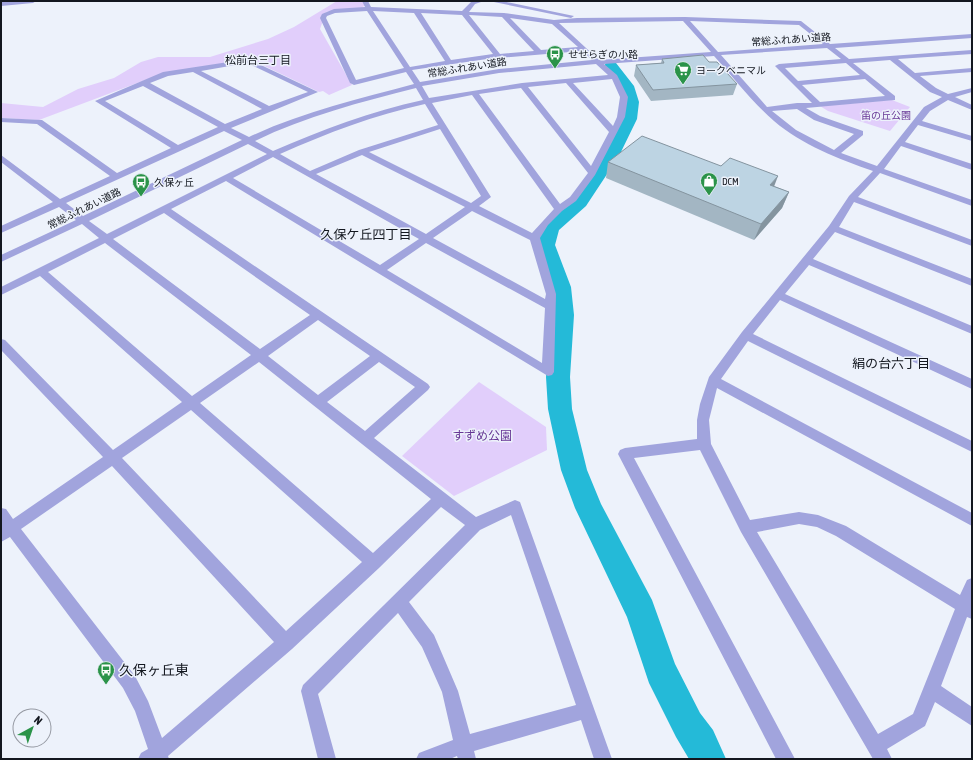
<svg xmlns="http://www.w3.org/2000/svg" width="973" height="760" viewBox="0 0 973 760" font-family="'Asap Condensed','Noto Sans JP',sans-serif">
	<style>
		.green { fill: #e1cefb }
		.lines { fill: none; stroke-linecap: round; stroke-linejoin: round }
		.river { fill: #24bad8; fill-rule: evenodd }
		.minor { fill: #a1a4dd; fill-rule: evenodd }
		.wall { fill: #a3b6c3 }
		.shaded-wall { fill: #84949f }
		.building { fill: #bdd4e3; stroke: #84949f }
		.labels { text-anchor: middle; stroke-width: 3; stroke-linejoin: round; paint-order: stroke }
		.far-street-label { font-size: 10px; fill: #13171f; stroke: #edf2fb }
		.far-poi-label { font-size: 10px; fill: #13171f; stroke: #edf2fb; text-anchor: start }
		.far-park-label { font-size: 10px; fill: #663595; stroke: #edf2fb }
		.far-neighbourhood-label { font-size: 11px; fill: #13171f; stroke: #edf2fb }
		.park-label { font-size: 12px; fill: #663595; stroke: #edf2fb }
		.neighbourhood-label { font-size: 13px; fill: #13171f; stroke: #edf2fb }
		.near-poi-label { font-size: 14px; fill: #13171f; stroke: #edf2fb; text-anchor: start }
	</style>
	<rect width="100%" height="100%" fill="#edf2fb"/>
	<!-- green -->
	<g class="green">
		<polygon points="337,1 369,1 362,8 338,10 326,12 320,29 352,85 329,95 323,91 319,92 256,62 243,60 164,73 39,120 1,118 1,103 43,107 78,89 114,78 141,62 158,57 210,57 268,39 294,27"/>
		<polygon points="892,100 910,107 890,131 828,111 820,106"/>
		<polygon points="479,382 546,427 547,450 454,496 402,456"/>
	</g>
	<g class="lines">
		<!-- river -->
		<polygon class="river" points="611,62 616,63 634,86 639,102 637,119 619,156 586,206 559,230 555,245 571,287 574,315 570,377 572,409 587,470 601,504 652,600 675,664 700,713 713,730 726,759 689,759 676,737 649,683 627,617 575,508 561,470 548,409 546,377 552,315 549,287 535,245 543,224 574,198 593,170 603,156 621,119 623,102 620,87 604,66 606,63"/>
		<!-- minor -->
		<g class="minor">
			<polygon points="14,1 36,1 33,3 1,6 1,2"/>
			<path d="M362,1h6l3,6 91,4 9,-9 13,-1 -9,3 -6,8 35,1 50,7 23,-2 108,-1 116,4 29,23 142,-10v4l-137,10 14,11 123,-9v4l-74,5 17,14 57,-5v4l-52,4 16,12 12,6 24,-6v4l-17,5 17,8v5l-24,-10 -18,11 -8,10 50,15v5l-54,-16 -13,17 67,22v6l-71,-24 -17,23 88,31v6l-92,-33 -22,24 114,43v6l-118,-44 -15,25 133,52v7l-137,-54 -22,27 159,67v8l-163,-69 -24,29 187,85v10l-192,-89 -27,34 219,107v11l-224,-111 -27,38 251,134v13l-255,-138 -8,32 2,24 39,76 49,-8 19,3 28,11 114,69 7,-15 5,-2v41l-5,-2 -26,69 31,21v19l-37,-24 -10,24 -38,23 5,10h-19l-132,-227 -41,-82 -66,8 161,301h-19l-158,-305 2,-4 5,-2 72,-9v-19l3,-16 9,-27 33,-45 87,-106 20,-30 24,-25c-34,-12 -71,-26 -99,-50 -22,-19 -40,-43 -60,-65l-110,8 13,11 11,22 -3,20 -30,58 -19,26 -14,10 -14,14 -8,13 16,56 -2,78 -2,3 -4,1 -322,-195 -55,28 257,175 2,3 -2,3 -54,48 102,79 39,-17 5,2 92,257h-18l-13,-39 -107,31 2,8h-18l-1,-3 -7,3h-34l3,-6 34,-13 -11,-48 -20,-45 -24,-34 -80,81 18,65h-18l-17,-68 2,-6 162,-160 -24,-18 -62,61 -87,81 -124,107 1,3h-31l3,-6 7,-4 -13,-38 -12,-23 -113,-151 -9,5v-34l5,1 7,10 90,-62 -102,-107v-11l4,1 108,110 69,-48 -142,-126 -39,19v-8l98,-49 -17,-14 -81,38v-7l75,-35 -17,-13 -58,26v-7l52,-24 -52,-40v-7l59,44 50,-23 -73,-52 -36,-2v-4l41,2 75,53 54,-25 -76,-47 68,-29 85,-13 70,33 -87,36 18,9c53,-25 109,-38 165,-53l-8,-12 -52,13 -4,-2 -30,-65 2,-4 12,-5 31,-2zM367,11l37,57 -48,12 -30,-62 1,-2 8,-3zM373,11l41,2 31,48 -35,6zM421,13l41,2 31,39 -42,6zM469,15l33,2 32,34 -34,3zM510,18l42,6 26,23 -37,3zM683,21l28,31 -112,8 -40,-37zM690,21l109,4 24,19 -105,8zM827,48l14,11 -62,5 -4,2 37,37h-15l-30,4 -46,-52zM582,51l10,9 -93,9 -79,13 -8,-12 75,-11zM890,60l40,32 12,5 -18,10 -47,59 -36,-13 22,-18v-4l-43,-15 -14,-8 89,-8v-4l-42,-33zM247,63l61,29 -39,14 -68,-35zM846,63l14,12 -62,6 -13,-13zM596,64l12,11 -86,8 -93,15 -7,-12 77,-13zM193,72l69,37 -37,15 -75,-41 18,-7zM612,79l8,18 -3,20 -4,9 -40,-43zM865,79l20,17 -65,6 -18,-17zM566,83l43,49 -18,34 -63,-79zM143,86l75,41 -40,18 -73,-44zM416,88l7,12c-52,11 -101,30 -150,51l-18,-10c51,-25 106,-39 161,-53zM521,88l67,85 -18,24 -10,7 -81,-110zM472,95l82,114 -22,24 -53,-27 12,-9 -59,-94zM425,104l13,21 -79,25 -49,21 -30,-17c47,-21 95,-39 145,-50zM797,109l17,11 40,14 -20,16 -38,-20 -24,-19zM440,129l41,67 -10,7 -102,-51zM224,131l18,9 -159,76 -17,-13zM248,144l19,10 -160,80 -18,-13zM362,155l103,52 -39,27 -110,-60zM273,157l146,82 -39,26 -147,-87zM472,211l58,29 16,54 -1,5 -112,-61zM164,213l146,102 -50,34 -147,-110zM105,243l146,112 -59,41 -144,-124zM426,243l119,65 -3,55 -155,-93zM318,320l52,36 -52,39 -50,-39zM259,362l172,137 -58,54 -173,-150zM379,362l36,25 -50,44 -38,-29zM191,410l171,152 -76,69 -164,-173zM112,466l162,176 -112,96 -14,-37 -13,-25 -114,-147zM511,515l65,190 -106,29 -12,-43 -24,-56 -25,-33 71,-72zM799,524l18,3 19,9 119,73 -42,105 -35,20 -121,-202z"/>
			<polygon points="489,1 502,1 574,16 571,18"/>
		</g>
	</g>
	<!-- wall -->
	<g class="wall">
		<polygon points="662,59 709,62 737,84 733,95 651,101 634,76 636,65 661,63"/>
		<polygon points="608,162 774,186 789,192 782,208 754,240 606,178"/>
	</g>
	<!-- shaded-wall -->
	<g class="shaded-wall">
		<polygon points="778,176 772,192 770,185"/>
		<polygon points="789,192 782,208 754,240 761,224"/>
	</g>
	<!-- building -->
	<g class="building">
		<polygon points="703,55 709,62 717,62 737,84 653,90 636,65 664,63 662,59"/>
		<polygon points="642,136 721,166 730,158 778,176 770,185 789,192 761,224 608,162"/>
	</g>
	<!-- icons -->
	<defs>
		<g id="bus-pin" transform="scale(0.9)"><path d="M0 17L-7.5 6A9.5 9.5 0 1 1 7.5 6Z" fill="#2b9349" stroke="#edf2fb"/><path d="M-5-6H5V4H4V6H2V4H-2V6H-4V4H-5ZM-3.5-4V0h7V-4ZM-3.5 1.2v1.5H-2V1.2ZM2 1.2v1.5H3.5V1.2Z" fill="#fff"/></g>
		<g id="supermarket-pin" transform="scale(0.9)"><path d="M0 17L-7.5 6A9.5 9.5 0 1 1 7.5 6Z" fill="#2b9349" stroke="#edf2fb"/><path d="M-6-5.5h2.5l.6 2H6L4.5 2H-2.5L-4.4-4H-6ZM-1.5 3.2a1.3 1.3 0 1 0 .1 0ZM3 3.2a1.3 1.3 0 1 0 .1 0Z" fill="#fff"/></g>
		<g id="shop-pin" transform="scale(0.9)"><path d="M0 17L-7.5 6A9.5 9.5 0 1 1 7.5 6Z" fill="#2b9349" stroke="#edf2fb"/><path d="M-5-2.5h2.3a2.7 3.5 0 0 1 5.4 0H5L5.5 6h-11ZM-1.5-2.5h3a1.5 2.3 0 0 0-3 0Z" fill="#fff"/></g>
	</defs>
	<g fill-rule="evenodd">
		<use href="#bus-pin" x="555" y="54"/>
		<use href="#supermarket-pin" x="683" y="70"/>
		<use href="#shop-pin" x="709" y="181"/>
		<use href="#bus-pin" x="141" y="182"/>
		<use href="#bus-pin" x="106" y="670"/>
	</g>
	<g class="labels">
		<!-- far-street labels -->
		<g class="far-street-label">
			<text transform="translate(791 39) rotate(-4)" y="4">常総ふれあい道路</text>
			<text transform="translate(467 67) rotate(-9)" y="4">常総ふれあい道路</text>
			<text transform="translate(84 208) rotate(-26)" y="4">常総ふれあい道路</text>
		</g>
		<!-- far-poi labels -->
		<g class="far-poi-label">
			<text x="568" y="58">せせらぎの小路</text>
			<text x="696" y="74">ヨークベニマル</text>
			<text x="722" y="185">DCM</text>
			<text x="154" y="186">久保ヶ丘</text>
		</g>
		<!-- far-park labels -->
		<g class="far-park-label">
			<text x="886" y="119">笛の丘公園</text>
		</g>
		<!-- far-neighbourhood labels -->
		<g class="far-neighbourhood-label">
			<text x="258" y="64">松前台三丁目</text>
		</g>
		<!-- park labels -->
		<g class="park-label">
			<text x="482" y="440">すずめ公園</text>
		</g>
		<!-- neighbourhood labels -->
		<g class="neighbourhood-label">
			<text x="366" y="239">久保ケ丘四丁目</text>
			<text x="891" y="368">絹の台六丁目</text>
		</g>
		<!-- near-poi labels -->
		<g class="near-poi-label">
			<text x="119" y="675">久保ヶ丘東</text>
		</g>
	</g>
	<!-- border -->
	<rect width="973" height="760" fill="none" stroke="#13171f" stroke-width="4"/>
	<!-- north arrow -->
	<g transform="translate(32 728) rotate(40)"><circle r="19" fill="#edf2fb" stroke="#969aa3"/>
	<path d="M0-3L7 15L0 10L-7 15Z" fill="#2b9349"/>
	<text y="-6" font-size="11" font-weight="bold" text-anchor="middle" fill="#13171f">N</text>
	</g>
</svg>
